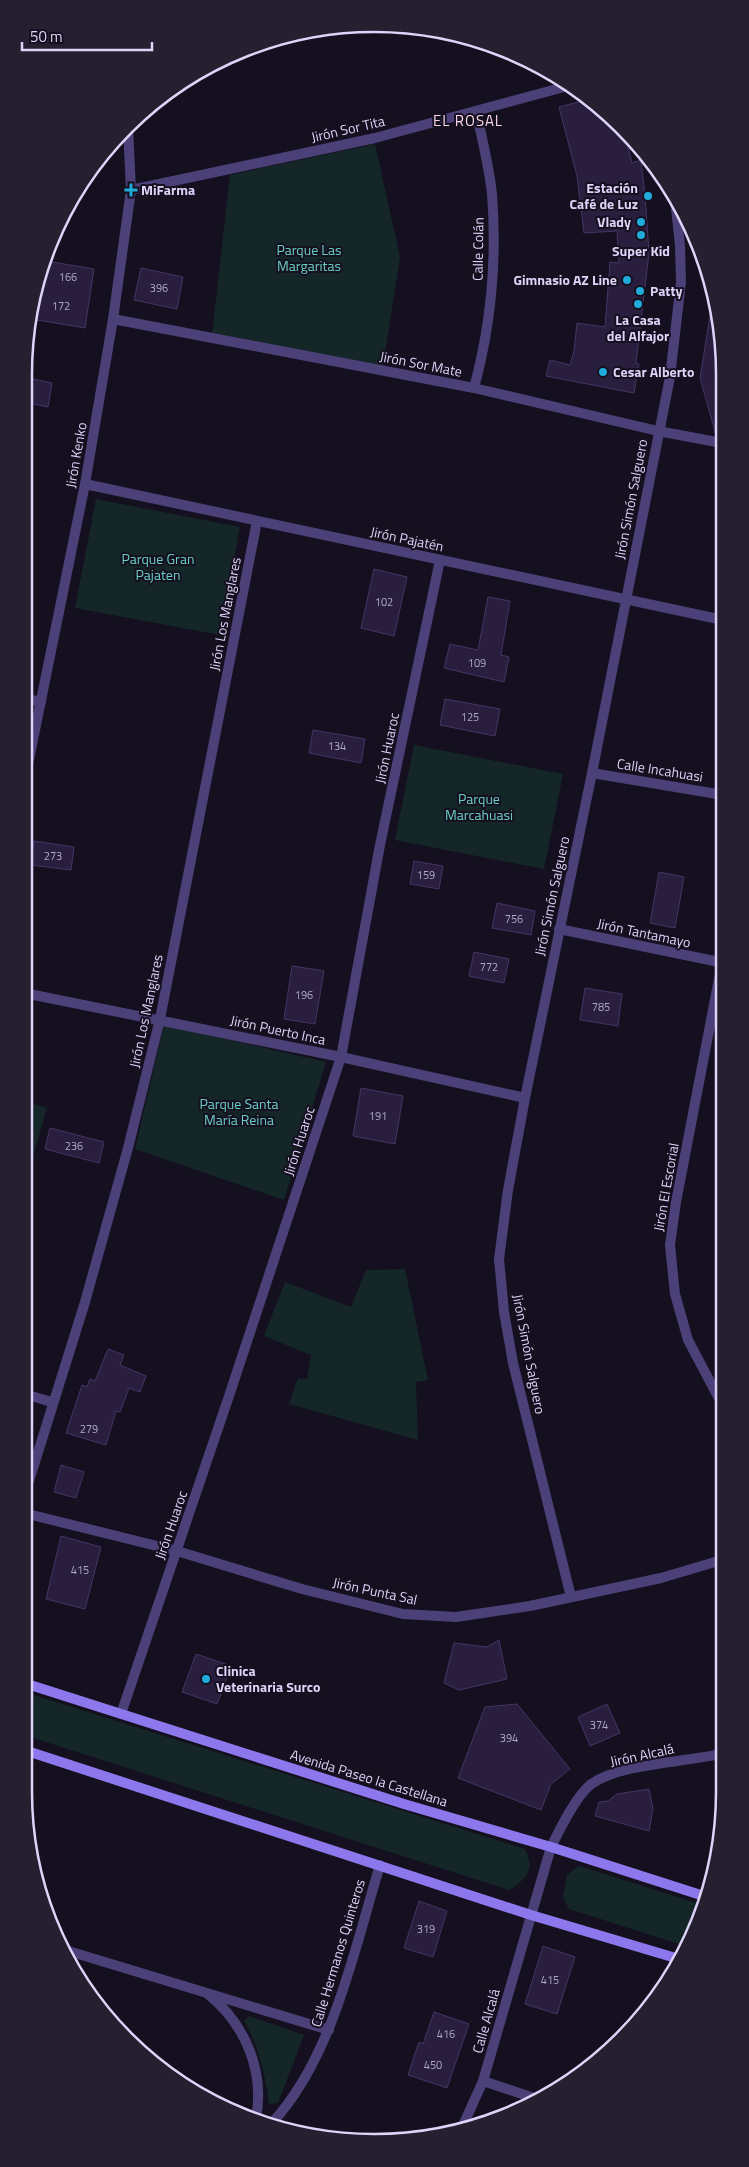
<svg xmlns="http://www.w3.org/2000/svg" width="749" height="2167" viewBox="0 0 749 2167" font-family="'Titillium Web',sans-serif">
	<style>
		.green { fill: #142628 }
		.building { fill: #291e3d; stroke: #453466 }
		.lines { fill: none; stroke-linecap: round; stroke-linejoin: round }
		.minor { stroke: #4b4178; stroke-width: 10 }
		.secondary { stroke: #8c78ec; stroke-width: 10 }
		.poi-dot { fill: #1facda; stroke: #15101f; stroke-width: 2 }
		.labels { text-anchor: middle; stroke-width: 4; stroke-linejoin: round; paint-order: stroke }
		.number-label { font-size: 11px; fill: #b1a6ca }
		.street-label { font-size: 14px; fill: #ded4f9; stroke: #15101f }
		.poi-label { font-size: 14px; font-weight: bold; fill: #ded4f9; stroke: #15101f; text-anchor: start }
		.park-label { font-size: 14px; fill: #6acfc4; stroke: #15101f }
		.neighbourhood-label { font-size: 15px; letter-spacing: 1px; fill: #f9d6e7; stroke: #15101f }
		.rim { fill: none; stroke: #ded4f9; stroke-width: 2.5 }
	</style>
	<rect width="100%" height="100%" fill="#15101f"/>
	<!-- green -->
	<g class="green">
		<polygon points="375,144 400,257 383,366 212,335 230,175"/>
		<polygon points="96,499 240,527 220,635 75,608"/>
		<polygon points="414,745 563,774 544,869 395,840"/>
		<polygon points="164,1025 326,1062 284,1200 135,1149"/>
		<polygon points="24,1101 47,1108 25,1184 24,1184"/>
		<polygon points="405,1269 428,1380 416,1382 418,1440 289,1404 298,1378 307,1379 311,1355 264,1336 285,1282 351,1307 366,1270"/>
		<path d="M24,1692l501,157c10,20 2,30 -16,41l-485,-155z"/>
		<polygon points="579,1866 703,1905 685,1946 569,1909 563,1897 567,1875"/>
		<path d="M249,2016l55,19 -26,68 -9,1c-4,-30 -10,-57 -25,-83z"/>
	</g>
	<!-- building -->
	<g class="building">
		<polygon points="586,100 624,131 632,163 641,160 645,195 649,253 636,363 639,364 634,393 546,376 550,360 570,365 574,351 577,323 605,327 610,262 619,263 617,231 584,233 577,176 559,107"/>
		<polygon points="46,261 94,269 85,328 31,319 36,285 42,286"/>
		<polygon points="141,268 183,277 177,309 134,300"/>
		<polygon points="713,297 722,328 722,436 716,435 700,378"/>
		<polygon points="24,377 52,383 48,407 24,402"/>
		<polygon points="374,569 407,577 394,636 361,628"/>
		<polygon points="488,597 510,601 501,655 509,657 504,682 444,668 450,644 478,650"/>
		<polygon points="445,699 500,709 495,736 440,725"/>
		<polygon points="313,730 365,739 361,763 309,753"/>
		<polygon points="34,841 74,847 71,870 31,865"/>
		<polygon points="414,861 443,866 439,889 410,884"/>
		<polygon points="659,872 684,877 675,928 650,923"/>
		<polygon points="497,903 535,911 531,935 492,928"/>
		<polygon points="474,952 509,959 504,983 469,976"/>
		<polygon points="292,966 324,971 315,1024 284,1019"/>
		<polygon points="585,988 622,994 618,1026 580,1020"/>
		<polygon points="361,1088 403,1096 395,1144 353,1136"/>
		<polygon points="50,1128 104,1142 99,1163 45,1149"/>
		<polygon points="108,1349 124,1355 120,1365 146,1376 140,1392 129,1388 120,1412 116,1411 106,1445 66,1433 82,1385 87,1387 90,1379 95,1381"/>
		<polygon points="61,1465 84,1472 76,1498 54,1492"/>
		<polygon points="61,1536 101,1547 85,1609 46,1599"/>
		<polygon points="499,1640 507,1679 459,1690 444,1683 454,1643 487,1647"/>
		<polygon points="196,1654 231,1666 217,1704 182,1692"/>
		<polygon points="517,1704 570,1769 551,1784 541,1810 458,1778 485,1707"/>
		<polygon points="607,1704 620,1733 590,1746 578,1717"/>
		<polygon points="649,1789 653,1809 649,1831 595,1816 599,1802 608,1801 617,1794"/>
		<polygon points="419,1901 447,1911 433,1957 404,1948"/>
		<polygon points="543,1946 575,1957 557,2014 525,2004"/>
		<polygon points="434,2012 469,2024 447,2088 408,2075 419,2042 423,2044"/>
	</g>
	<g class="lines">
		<!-- minor -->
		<g class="minor">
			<polyline points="131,190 375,138 568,86"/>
			<polyline points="113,319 474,388 658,431 722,443"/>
			<path d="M474,388c17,-63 23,-129 18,-194 -3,-28 -10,-56 -16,-83"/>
			<polyline points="85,484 723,620"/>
			<polyline points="24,698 41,702"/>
			<polyline points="592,773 723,795"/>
			<polyline points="24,784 85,484 113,319 131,190 128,127"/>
			<polyline points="559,929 724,963"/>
			<polyline points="722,963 676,1202 670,1245 675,1294 688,1340 724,1408"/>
			<polyline points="24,993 341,1057 525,1098"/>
			<polyline points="24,1394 52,1402"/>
			<polyline points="24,1497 85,1302 128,1148 160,1019 257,521"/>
			<polyline points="24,1513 177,1551 302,1589 403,1614 456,1617 530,1606 661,1578 725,1559"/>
			<polyline points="571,1597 513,1363 504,1312 499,1259 508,1190 525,1098 592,773 670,377 681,282 680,246 675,198"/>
			<polyline points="121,1714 229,1396 341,1057 380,845 440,560"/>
			<polyline points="65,1950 329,2030"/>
			<path d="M208,1994c37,30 57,77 48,124"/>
			<polyline points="483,2081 537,2099"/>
			<path d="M272,2123c61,-66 82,-173 108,-258"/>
			<path d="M460,2132l23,-51 68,-234c9,-18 24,-49 39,-62 29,-22 99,-23 135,-32"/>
		</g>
		<!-- secondary -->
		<g class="secondary">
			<polyline points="24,1683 404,1804 551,1847 707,1897"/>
			<polyline points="24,1750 531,1915 679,1959"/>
		</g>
	</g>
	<!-- markers -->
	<g class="poi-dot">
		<path d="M128.5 182.5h5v5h5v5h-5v5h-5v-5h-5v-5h5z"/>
		<circle cx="648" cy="196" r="5"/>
		<circle cx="641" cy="222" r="5"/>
		<circle cx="641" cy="235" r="5"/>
		<circle cx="627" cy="280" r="5"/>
		<circle cx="640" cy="291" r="5"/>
		<circle cx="638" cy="304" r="5"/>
		<circle cx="603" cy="372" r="5"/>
		<circle cx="206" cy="1679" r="5"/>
	</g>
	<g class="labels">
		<!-- number labels -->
		<g class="number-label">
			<text x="68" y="281">166</text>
			<text x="159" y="292">396</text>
			<text x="61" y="310">172</text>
			<text x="384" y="606">102</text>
			<text x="477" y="667">109</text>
			<text x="470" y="721">125</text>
			<text x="337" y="750">134</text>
			<text x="53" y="860">273</text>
			<text x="426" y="879">159</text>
			<text x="514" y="923">756</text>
			<text x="489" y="971">772</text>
			<text x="304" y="999">196</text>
			<text x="601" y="1011">785</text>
			<text x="378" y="1120">191</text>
			<text x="74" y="1150">236</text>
			<text x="89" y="1433">279</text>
			<text x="80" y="1574">415</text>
			<text x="599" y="1729">374</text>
			<text x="509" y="1742">394</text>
			<text x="426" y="1933">319</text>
			<text x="550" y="1984">415</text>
			<text x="446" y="2038">416</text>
			<text x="433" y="2069">450</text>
		</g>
		<!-- street labels -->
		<g class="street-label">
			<text transform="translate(348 129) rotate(-13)" y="5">Jirón Sor Tita</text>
			<text transform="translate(478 249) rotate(-89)" y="5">Calle Colán</text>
			<text transform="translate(421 364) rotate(11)" y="5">Jirón Sor Mate</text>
			<text transform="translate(76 455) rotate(-80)" y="5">Jirón Kenko</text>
			<text transform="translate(631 499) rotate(-79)" y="5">Jirón Simón Salguero</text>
			<text transform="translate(407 539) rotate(12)" y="5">Jirón Pajatén</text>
			<text transform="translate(225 614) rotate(-79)" y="5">Jirón Los Manglares</text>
			<text transform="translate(387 748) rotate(-78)" y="5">Jirón Huaroc</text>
			<text transform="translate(660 770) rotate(9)" y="5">Calle Incahuasi</text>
			<text transform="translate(552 896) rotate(-78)" y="5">Jirón Simón Salguero</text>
			<text transform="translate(644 933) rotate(12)" y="5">Jirón Tantamayo</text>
			<text transform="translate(146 1011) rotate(-78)" y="5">Jirón Los Manglares</text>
			<text transform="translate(278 1030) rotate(12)" y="5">Jirón Puerto Inca</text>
			<text transform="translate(299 1141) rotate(-72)" y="5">Jirón Huaroc</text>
			<text transform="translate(666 1187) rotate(-80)" y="5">Jirón El Escorial</text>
			<text transform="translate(529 1354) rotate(79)" y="5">Jirón Simón Salguero</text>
			<text transform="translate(171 1525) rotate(-71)" y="5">Jirón Huaroc</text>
			<text transform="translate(375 1591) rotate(12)" y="5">Jirón Punta Sal</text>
			<text transform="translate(642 1755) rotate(-12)" y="5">Jirón Alcalá</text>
			<text transform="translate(369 1778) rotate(17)" y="5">Avenida Paseo la Castellana</text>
			<text transform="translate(338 1953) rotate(-73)" y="5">Calle Hermanos Quinteros</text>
			<text transform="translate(486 2021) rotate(-74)" y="5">Calle Alcalá</text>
		</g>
		<!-- poi labels -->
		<g class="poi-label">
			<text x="638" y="193" text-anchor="end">Estación<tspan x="638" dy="16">Café de Luz</tspan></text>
			<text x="141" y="195">MiFarma</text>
			<text x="631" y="227" text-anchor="end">Vlady</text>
			<text x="641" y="256" text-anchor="middle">Super Kid</text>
			<text x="617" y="285" text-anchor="end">Gimnasio AZ Line</text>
			<text x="650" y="296">Patty</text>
			<text x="638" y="325" text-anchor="middle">La Casa<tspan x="638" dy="16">del Alfajor</tspan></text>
			<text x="613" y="377">Cesar Alberto</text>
			<text x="216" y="1676">Clinica<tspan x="216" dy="16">Veterinaria Surco</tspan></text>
		</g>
		<!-- park labels -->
		<g class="park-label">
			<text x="309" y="255">Parque Las<tspan x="309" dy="16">Margaritas</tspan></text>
			<text x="158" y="564">Parque Gran<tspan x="158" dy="16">Pajaten</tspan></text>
			<text x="479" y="804">Parque<tspan x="479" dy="16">Marcahuasi</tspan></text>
			<text x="239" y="1109">Parque Santa<tspan x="239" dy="16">María Reina</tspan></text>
		</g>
		<!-- neighbourhood labels -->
		<g class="neighbourhood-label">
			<text x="468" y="126">EL ROSAL</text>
		</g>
	</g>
	<!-- crop -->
	<path d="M0 0H749V2167H0ZM374 32H374A342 342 0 0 1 716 374V1792A342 342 0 0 1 374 2134H374A342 342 0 0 1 32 1792V374A342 342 0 0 1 374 32Z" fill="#252030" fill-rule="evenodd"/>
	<path class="rim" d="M374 32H374A342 342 0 0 1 716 374V1792A342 342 0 0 1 374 2134H374A342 342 0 0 1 32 1792V374A342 342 0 0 1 374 32Z"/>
	<!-- scale -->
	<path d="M22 42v8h130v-8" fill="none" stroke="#ded4f9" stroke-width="2.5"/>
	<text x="30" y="42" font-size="15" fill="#ded4f9" stroke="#15101f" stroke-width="4" paint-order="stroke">50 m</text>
</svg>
